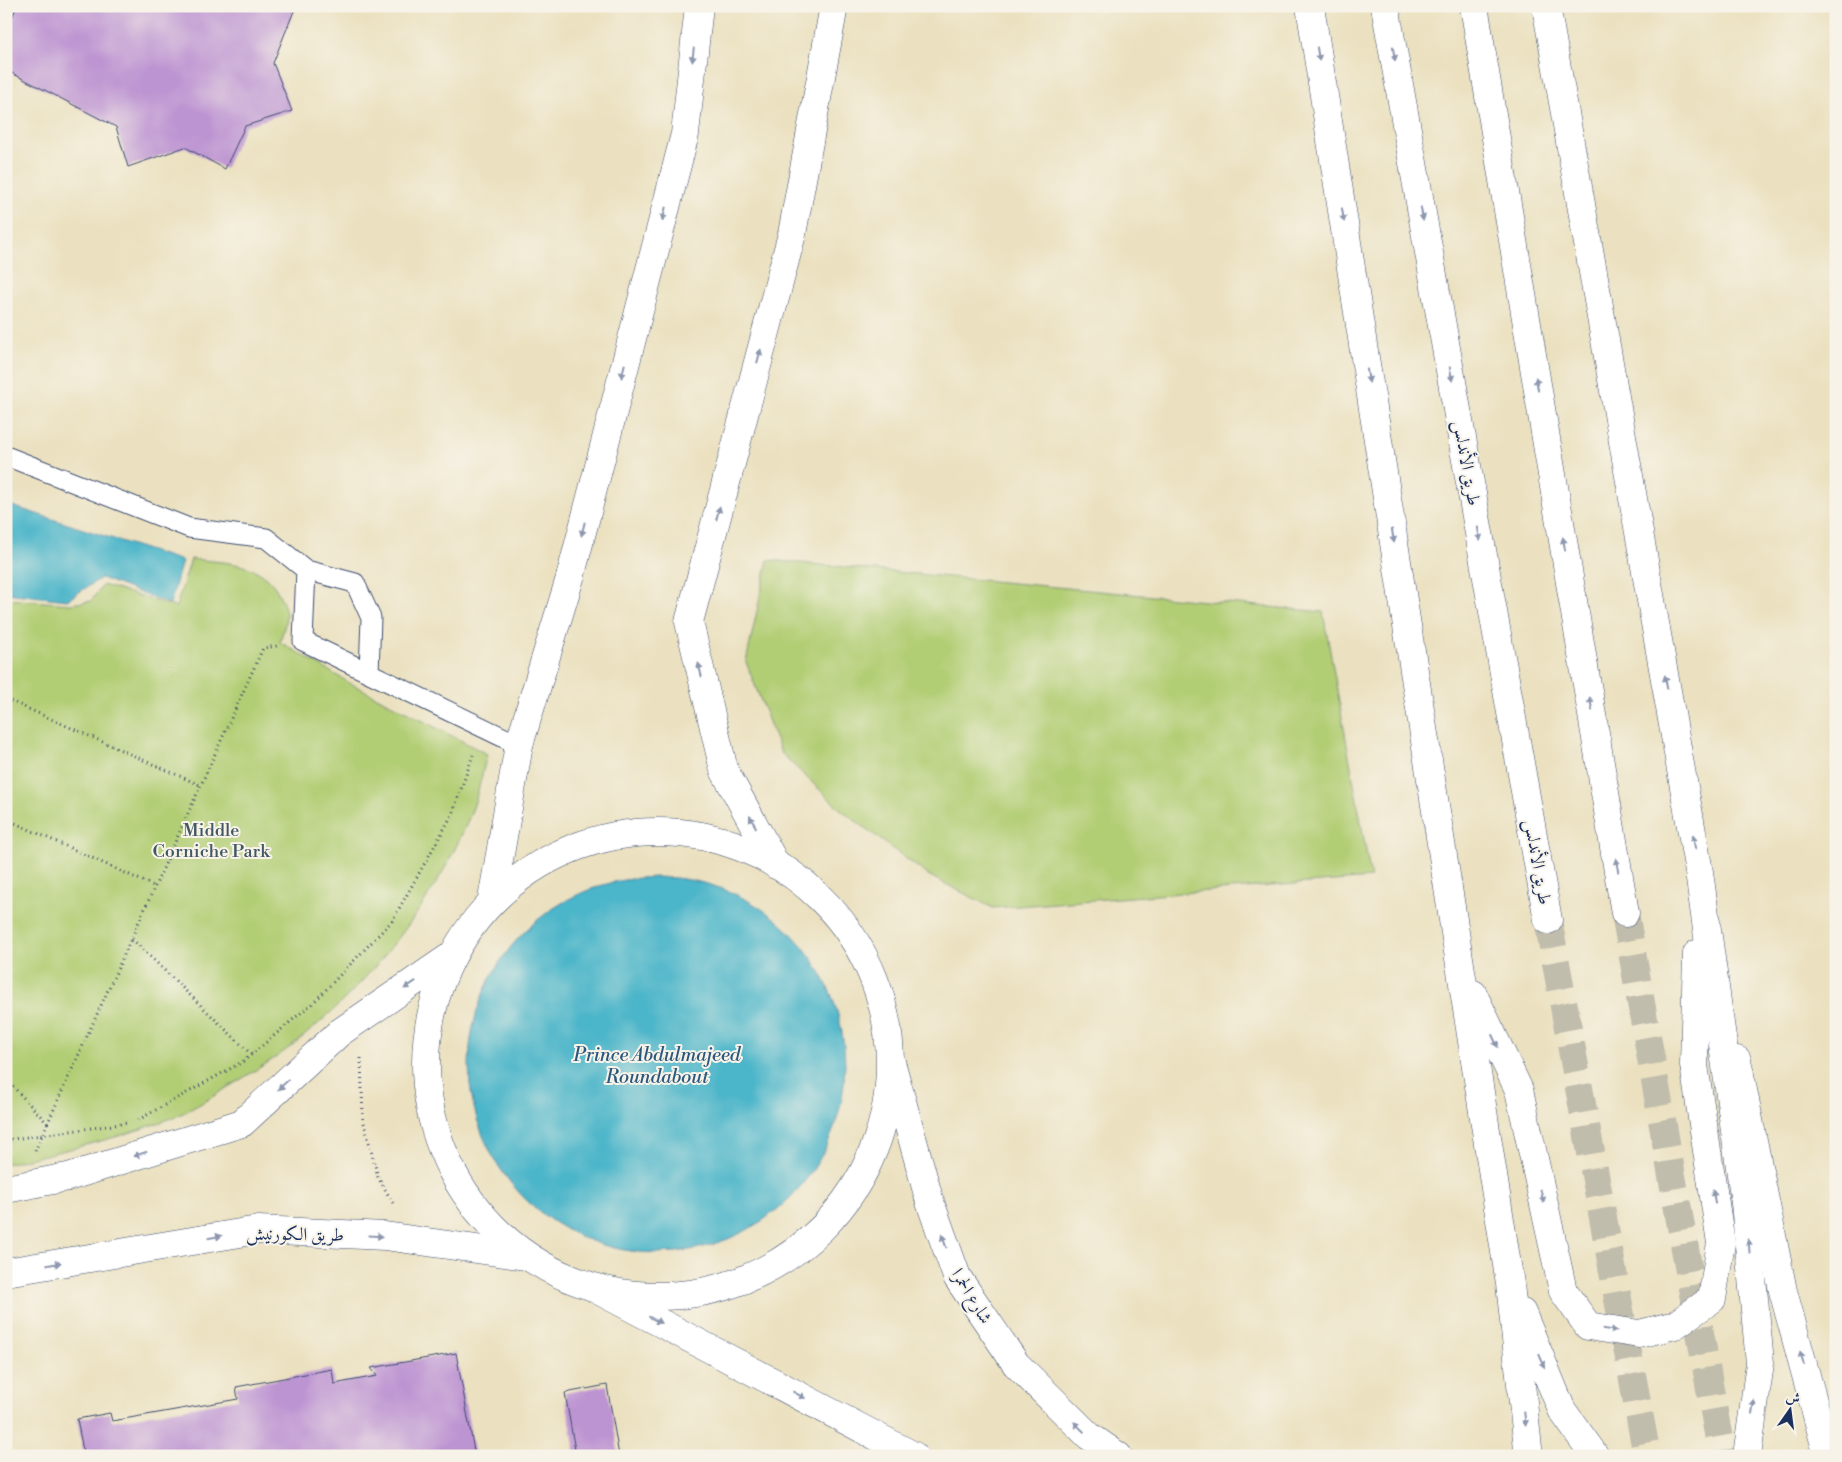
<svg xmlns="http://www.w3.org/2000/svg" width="1842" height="1462" viewBox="0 0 1842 1462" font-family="'Libre Bodoni',Amiri,serif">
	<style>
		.green { fill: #b2ce75; stroke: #667e6a }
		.water { fill: #4cb5c9; stroke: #347294 }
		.building { fill: #bd94d2 }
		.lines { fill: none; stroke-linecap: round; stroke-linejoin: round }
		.primary-tunnel { stroke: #c1bdac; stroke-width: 28; stroke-dasharray: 28 14; stroke-linecap: butt }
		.service-casing { stroke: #3a4a6d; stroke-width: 21 }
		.secondary-casing { stroke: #3a4a6d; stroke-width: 29 }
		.primary-casing { stroke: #3a4a6d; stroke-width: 29 }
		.path { stroke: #3a4a6d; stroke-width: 3; stroke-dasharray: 1 4; stroke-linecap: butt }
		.service { stroke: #fff; stroke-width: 19 }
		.secondary { stroke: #fff; stroke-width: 28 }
		.primary { stroke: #fff; stroke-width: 28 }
		.oneway { fill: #8d97ae }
		.labels { text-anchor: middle; stroke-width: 4; stroke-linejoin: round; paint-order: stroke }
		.street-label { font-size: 18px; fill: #1b2f5e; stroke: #f7f3e8 }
		.park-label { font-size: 18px; fill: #415764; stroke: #f7f3e8 }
		.water-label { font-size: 19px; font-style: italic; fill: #2a577e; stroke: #f7f3e8 }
	</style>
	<rect width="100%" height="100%" fill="#f7f3e8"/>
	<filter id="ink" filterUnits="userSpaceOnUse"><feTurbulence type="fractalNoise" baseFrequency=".02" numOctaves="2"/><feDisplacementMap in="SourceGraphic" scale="10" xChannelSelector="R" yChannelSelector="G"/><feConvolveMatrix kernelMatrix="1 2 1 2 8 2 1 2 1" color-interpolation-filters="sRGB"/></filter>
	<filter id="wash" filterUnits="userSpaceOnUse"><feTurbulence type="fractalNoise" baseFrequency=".0096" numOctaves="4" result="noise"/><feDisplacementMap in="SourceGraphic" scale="20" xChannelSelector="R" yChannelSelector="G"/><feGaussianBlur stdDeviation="1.12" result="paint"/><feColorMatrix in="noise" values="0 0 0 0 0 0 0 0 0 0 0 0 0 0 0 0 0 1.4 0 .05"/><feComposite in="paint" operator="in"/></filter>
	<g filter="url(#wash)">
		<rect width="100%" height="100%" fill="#ebe1c0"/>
		<!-- green -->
		<g class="green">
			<path d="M191,559c34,4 72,1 89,37 3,7 7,15 6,23 -1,7 -4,15 -6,23l68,40 139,72c-4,17 -8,34 -13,51 -33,91 -107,183 -184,242 -14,11 -31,21 -47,31 -20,12 -41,26 -62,36 -56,24 -116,36 -175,50v-565l64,5 21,-3 12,-16 73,22z"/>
			<polygon points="768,560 1323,612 1371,878 993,908 928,875 840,809 781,753 746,662"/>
		</g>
		<!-- water -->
		<g class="water">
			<polygon points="6,504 182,561 170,604 101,578 67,600 6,593"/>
			<circle cx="657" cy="1065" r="188"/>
		</g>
		<g id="blocks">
			<!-- building -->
			<g class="building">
				<polygon points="17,6 296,6 273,63 292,111 245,126 225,169 185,147 128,167 116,127 6,70 6,30"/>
				<polygon points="456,1353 475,1456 84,1456 77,1419 110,1413 112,1421 238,1399 236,1387 332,1369 334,1384 377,1376 371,1368"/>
				<polygon points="607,1385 619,1456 576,1456 565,1393"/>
			</g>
		</g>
	</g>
	<g filter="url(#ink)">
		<use href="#blocks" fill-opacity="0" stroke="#3a4a6d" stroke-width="1"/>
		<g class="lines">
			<!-- primary-tunnel -->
			<g class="primary-tunnel">
				<polyline points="1625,913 1722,1456"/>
				<polyline points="1548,920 1647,1456"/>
			</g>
			<!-- service casing -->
			<g class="service-casing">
				<g id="service">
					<polyline points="6,456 189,528 266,538 306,570 303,641 519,745"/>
					<polyline points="306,570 355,583 371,618 369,672"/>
				</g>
			</g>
			<!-- secondary casing -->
			<g class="secondary-casing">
				<g id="secondary">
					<polyline points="1737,1060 1783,1291 1828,1456"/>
					<polyline points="891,1062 930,1202 957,1277 1016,1364 1089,1436 1118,1456"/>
					<polyline points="596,1289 914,1456"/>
				</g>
			</g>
			<!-- primary casing -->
			<g class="primary-casing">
				<g id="primary">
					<polyline points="1310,6 1510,1284 1528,1448 1526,1456"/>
					<polyline points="1385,6 1548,920"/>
					<polyline points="1474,6 1625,913"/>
					<polyline points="1546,6 1699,872 1745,1203 1760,1363 1747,1456"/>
					<circle cx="658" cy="1064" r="232"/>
					<polyline points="776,865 724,770 689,622 792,234 834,6"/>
					<polyline points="492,900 519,745 570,578 685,134 699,6"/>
					<polyline points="1473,994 1519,1090 1563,1291 1588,1326 1639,1334 1675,1325 1712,1299 1721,1243 1694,1065 1697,954"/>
					<polyline points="6,1189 68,1177 242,1123 339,1033 450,957"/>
					<polyline points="6,1272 258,1230 385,1236 525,1256"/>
					<polyline points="1522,1313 1562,1410 1595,1456"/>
				</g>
			</g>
			<!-- path -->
			<g class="path">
				<polyline points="6,699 202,786"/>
				<polyline points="6,819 156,887"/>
				<polyline points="132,939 252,1055"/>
				<polyline points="361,1058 363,1119 378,1177 394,1205"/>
				<polyline points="6,1079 48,1124"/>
				<polyline points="138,1120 244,1061 315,1001 392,921 452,815 473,755"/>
				<polyline points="6,1140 127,1123"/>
				<polyline points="35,1151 263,648 277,646"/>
			</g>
			<!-- service -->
			<use href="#service" class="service"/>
			<!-- secondary -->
			<use href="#secondary" class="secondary"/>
			<!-- primary -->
			<use href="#primary" class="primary"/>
		</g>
		<!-- one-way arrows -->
		<defs><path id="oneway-solid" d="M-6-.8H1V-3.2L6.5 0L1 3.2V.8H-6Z" transform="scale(1.25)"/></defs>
		<g class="oneway">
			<use href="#oneway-solid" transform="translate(1318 54) rotate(81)"/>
			<use href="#oneway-solid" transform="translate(1394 54) rotate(80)"/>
			<use href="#oneway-solid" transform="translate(693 55) rotate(96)"/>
			<use href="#oneway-solid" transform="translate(664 214) rotate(104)"/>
			<use href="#oneway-solid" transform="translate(1422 214) rotate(80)"/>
			<use href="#oneway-solid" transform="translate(1343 215) rotate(81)"/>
			<use href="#oneway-solid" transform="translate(759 356) rotate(-75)"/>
			<use href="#oneway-solid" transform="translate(623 371) rotate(104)"/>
			<use href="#oneway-solid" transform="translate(1451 374) rotate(80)"/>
			<use href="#oneway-solid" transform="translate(1368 376) rotate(81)"/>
			<use href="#oneway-solid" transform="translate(1537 384) rotate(-100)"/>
			<use href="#oneway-solid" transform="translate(718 513) rotate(-75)"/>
			<use href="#oneway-solid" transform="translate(583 529) rotate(104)"/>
			<use href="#oneway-solid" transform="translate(1479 534) rotate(80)"/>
			<use href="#oneway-solid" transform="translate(1393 536) rotate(81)"/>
			<use href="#oneway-solid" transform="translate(1564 544) rotate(-100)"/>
			<use href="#oneway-solid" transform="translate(700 670) rotate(-104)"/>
			<use href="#oneway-solid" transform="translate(1666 682) rotate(-100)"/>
			<use href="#oneway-solid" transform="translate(1591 704) rotate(-100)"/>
			<use href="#oneway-solid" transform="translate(753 822) rotate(-119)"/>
			<use href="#oneway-solid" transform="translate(1694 842) rotate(-100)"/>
			<use href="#oneway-solid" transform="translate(1617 865) rotate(-100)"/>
			<use href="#oneway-solid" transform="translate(410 985) rotate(146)"/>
			<use href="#oneway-solid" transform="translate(1495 1041) rotate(65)"/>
			<use href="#oneway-solid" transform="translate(283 1085) rotate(137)"/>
			<use href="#oneway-solid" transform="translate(140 1154) rotate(163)"/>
			<use href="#oneway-solid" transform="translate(1542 1196) rotate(77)"/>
			<use href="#oneway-solid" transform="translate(1714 1197) rotate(-99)"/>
			<use href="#oneway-solid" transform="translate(376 1236) rotate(3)"/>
			<use href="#oneway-solid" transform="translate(215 1237) rotate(-10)"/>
			<use href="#oneway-solid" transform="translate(944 1241) rotate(-110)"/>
			<use href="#oneway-solid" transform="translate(1749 1246) rotate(-95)"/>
			<use href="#oneway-solid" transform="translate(54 1264) rotate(-10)"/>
			<use href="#oneway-solid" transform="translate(655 1320) rotate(28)"/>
			<use href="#oneway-solid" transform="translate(1610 1330) rotate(9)"/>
			<use href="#oneway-solid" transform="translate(1802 1358) rotate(-106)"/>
			<use href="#oneway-solid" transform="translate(1542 1361) rotate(67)"/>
			<use href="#oneway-solid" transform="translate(799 1395) rotate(28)"/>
			<use href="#oneway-solid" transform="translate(1753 1407) rotate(-82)"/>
			<use href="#oneway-solid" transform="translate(1525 1419) rotate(84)"/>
			<use href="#oneway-solid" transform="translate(1079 1427) rotate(-136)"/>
		</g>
	</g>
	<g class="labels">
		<!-- street labels -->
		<g class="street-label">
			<text transform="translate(1467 463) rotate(80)" y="6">طريق الأندلس</text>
			<text transform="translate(1538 862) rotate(80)" y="6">طريق الأندلس</text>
			<text transform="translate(295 1234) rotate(1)" y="6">طريق الكورنيش</text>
			<text transform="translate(972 1296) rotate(59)" y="6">شارع الحمرا</text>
		</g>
		<!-- park labels -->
		<g class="park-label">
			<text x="211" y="836">Middle<tspan x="211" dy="21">Corniche Park</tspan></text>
		</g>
		<!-- water labels -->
		<g class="water-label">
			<text x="657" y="1061">Prince Abdulmajeed<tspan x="657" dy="22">Roundabout</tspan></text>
		</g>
	</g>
	<!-- margin -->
	<rect width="1842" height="1462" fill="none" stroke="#f7f3e8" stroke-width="25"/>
	<!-- north arrow -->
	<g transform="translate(1790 1410) rotate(14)" stroke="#f7f3e8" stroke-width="4" paint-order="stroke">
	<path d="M0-4L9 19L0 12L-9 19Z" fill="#1b2f5e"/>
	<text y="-8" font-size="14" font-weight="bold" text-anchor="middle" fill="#1b2f5e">ش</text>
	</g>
</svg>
